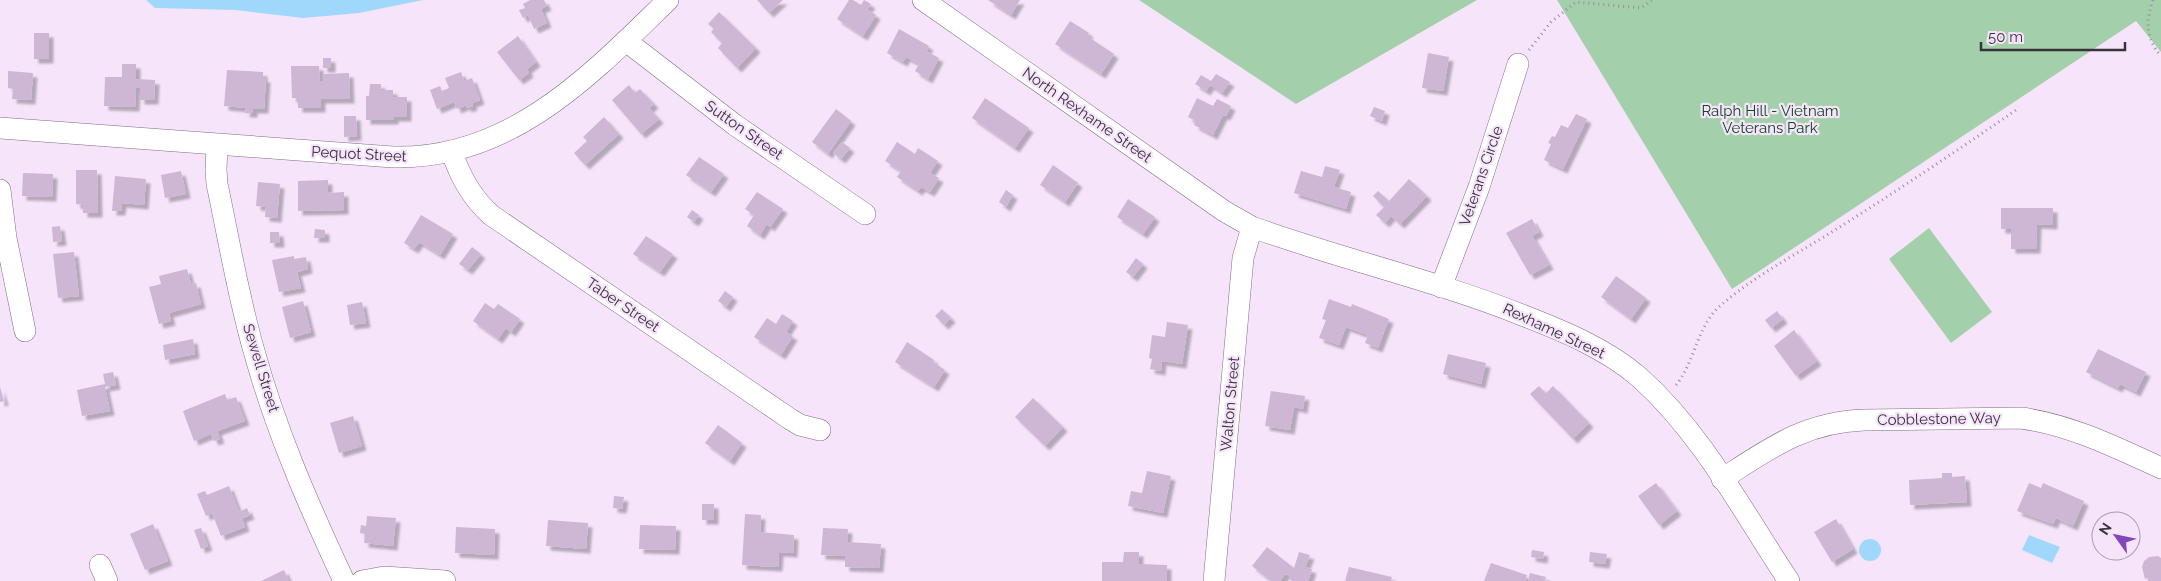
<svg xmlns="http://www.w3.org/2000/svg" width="2161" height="581" viewBox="0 0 2161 581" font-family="Raleway,sans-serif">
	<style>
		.green { fill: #a4cfab }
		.water { fill: #a0d8fb }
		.building { fill: #cdb7d4; filter: url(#shadow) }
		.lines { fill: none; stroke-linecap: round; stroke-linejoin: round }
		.minor-casing { stroke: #806c86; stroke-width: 22 }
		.path { stroke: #9a8d9e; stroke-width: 3; stroke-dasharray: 1 4; stroke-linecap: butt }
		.minor { stroke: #fff; stroke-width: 21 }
		.labels { text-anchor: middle; stroke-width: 4.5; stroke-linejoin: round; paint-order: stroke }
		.park-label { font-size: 15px; fill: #0e451f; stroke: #f6e4fb }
		.street-label { font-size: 15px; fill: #39313c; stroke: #f6e4fb }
	</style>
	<defs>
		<filter id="shadow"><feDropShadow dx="4.5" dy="4.5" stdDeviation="1" flood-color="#0004"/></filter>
	</defs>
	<rect width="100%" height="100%" fill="#f6e4fb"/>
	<!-- green -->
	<g class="green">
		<polygon points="1139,0 1477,0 1296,104"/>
		<polygon points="1557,0 2161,0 2161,52 2136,21 1732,289"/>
		<polygon points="1929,228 1992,312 1951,343 1889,259"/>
	</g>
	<!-- water -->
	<g class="water">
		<polygon points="146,0 423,0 359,13 303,18 236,10 155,8"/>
		<polygon points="2029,535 2060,547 2052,563 2022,550"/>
		<circle cx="1870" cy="550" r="11"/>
	</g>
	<!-- building -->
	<g class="building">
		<polygon points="530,0 544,0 547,6 541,9 547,23 534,29 528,15 523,18 519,10 525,8 523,4"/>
		<polygon points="757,0 783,0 769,13"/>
		<polygon points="849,0 853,0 861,5 864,0 871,4 867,9 876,15 863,36 837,19"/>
		<polygon points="988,0 1020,0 1011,15"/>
		<polygon points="719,12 756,48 737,68 718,48 722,43 711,32 714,29 708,24"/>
		<polygon points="1070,21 1089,33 1087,36 1114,54 1101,74 1055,44"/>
		<polygon points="899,29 929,46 926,51 939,58 928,79 915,71 919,64 906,57 903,62 887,53"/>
		<rect x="34" y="33" width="15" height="26"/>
		<polygon points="518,36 536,62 527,69 529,73 519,80 497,52"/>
		<polygon points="1428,53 1449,57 1443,91 1422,88"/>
		<rect x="323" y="58" width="8" height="10"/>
		<polygon points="122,64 136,64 136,79 155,80 154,100 140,100 140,88 136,88 135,107 104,106 105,77 122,77"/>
		<polygon points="291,66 319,66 320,81 323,81 323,74 349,73 350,99 321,99 321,108 298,108 298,98 292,98"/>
		<polygon points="227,70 263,72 263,78 266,78 264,109 253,109 253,113 245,113 246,108 224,106"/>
		<polygon points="8,71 33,73 31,100 12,99 13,89 8,88"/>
		<polygon points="461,72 464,81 472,78 480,100 472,103 473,106 467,108 466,105 457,109 454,102 437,109 430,90 440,86 442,91 449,88 445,78"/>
		<polygon points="1216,74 1230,82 1222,93 1210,85 1206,91 1195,84 1201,75 1211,81"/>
		<polygon points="370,84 381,84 381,90 393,90 393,97 407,97 407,117 394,117 394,120 366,120 366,96 369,96"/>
		<polygon points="629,85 635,93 640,89 654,104 649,108 659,119 641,134 612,100"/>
		<polygon points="985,98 1029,128 1015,148 972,118"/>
		<polygon points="1197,98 1213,106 1217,99 1231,106 1226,116 1223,115 1213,135 1194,125 1196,121 1188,117"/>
		<polygon points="1374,107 1385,111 1382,121 1370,116"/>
		<polygon points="836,109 851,121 828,154 812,142"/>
		<polygon points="1576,114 1587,119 1563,169 1544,160 1551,144 1548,143 1552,136 1555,137 1561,125 1568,128"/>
		<polygon points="344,116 356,116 357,136 344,137"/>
		<polygon points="604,117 619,134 585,165 574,153 587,141 583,137"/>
		<polygon points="842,142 850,148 841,159 833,153"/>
		<polygon points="897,142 915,154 918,148 938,161 930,173 939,178 930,192 921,187 918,191 897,177 901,171 885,161"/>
		<polygon points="699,157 724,174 711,192 686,175"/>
		<polygon points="1053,165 1078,183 1065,202 1040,185"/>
		<polygon points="1325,166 1340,170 1334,187 1351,192 1346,209 1294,193 1301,171 1322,177"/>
		<polygon points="76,170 97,170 98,213 83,213 83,205 76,204"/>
		<polygon points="181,171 186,194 165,198 161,175"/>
		<polygon points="23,173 53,174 52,197 22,196"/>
		<polygon points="115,176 146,179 144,205 122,203 121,211 112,211"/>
		<polygon points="1409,179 1427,196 1400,224 1391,216 1385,223 1376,215 1384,207 1373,196 1378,191 1389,201"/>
		<polygon points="328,180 328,193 344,192 344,210 298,211 298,181"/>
		<polygon points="258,182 280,184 277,218 265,217 266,207 256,206"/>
		<polygon points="1006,190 1013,195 1006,207 999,202"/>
		<polygon points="757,192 783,209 770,227 767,224 760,235 747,226 754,215 745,209"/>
		<polygon points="1128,199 1155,217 1143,234 1117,217"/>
		<polygon points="2001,208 2053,208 2053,225 2037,224 2036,249 2011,249 2011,229 2001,229"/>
		<polygon points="692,210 699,215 694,222 687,217"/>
		<polygon points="421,215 453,234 440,255 419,242 414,249 404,243"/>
		<polygon points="1532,219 1539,232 1532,236 1549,265 1530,275 1506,233"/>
		<polygon points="60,226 62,241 53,242 52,227"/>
		<polygon points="315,229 325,230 325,238 314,238"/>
		<polygon points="270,232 279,232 280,243 270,243"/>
		<polygon points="646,236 673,254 660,272 633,254"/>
		<polygon points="472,247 481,254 468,270 459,264"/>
		<polygon points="74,252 79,296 58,298 53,254"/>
		<polygon points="294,256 294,259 306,257 308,269 297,272 301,288 279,292 272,260"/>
		<polygon points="1136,258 1143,264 1133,277 1126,272"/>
		<polygon points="187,269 191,284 196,283 201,304 169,313 171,321 159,324 149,287 161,284 159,276"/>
		<polygon points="1616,276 1646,298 1631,319 1601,297"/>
		<polygon points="725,291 733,297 726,307 718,301"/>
		<polygon points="1329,299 1351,307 1352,304 1389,319 1378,348 1365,343 1368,335 1346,327 1339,345 1319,338 1326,320 1322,319"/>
		<polygon points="303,301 311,332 290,338 282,307"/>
		<polygon points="362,302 366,323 350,325 347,305"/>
		<polygon points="485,303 494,309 498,304 520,319 511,332 506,328 498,339 473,321"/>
		<polygon points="942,309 951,318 944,325 935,316"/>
		<polygon points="1777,311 1783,319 1771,328 1765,320"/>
		<polygon points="782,314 793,321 786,332 793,336 781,355 754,337 767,318 776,324"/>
		<polygon points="1167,322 1188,325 1182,364 1162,361 1161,371 1150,369 1152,359 1149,358 1152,335 1165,337"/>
		<polygon points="1794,330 1817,361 1796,376 1774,346"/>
		<polygon points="193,339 195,354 165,360 163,345"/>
		<polygon points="907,342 934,360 933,362 945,370 934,387 895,362"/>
		<polygon points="2098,349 2146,372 2136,392 2120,384 2118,388 2086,372"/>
		<polygon points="1448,354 1486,363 1481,384 1443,374"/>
		<polygon points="113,372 116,385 105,387 110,411 82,416 77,390 105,384 103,374"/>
		<polygon points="1539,386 1546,393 1553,386 1589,423 1573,439 1530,394"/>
		<polygon points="0,387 4,401 0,402"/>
		<polygon points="1271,391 1305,396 1303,409 1294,407 1290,430 1265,426"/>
		<polygon points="225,394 227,400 236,397 245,421 217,431 220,439 214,441 211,434 194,441 183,411"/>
		<polygon points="1033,398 1063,427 1045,446 1015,417"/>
		<polygon points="353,416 362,446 339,453 330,423"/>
		<polygon points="718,425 742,443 730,461 705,443"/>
		<polygon points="1147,471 1171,476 1163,513 1128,506 1131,491 1142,493"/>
		<polygon points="1942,473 1952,473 1952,477 1965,476 1967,502 1910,505 1909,480 1942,478"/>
		<polygon points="1656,483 1677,511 1659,525 1638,496"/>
		<polygon points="2029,483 2041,488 2043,483 2084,501 2073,526 2056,518 2053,524 2017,511"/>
		<polygon points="229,486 239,512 247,508 250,515 242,518 245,527 221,536 212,513 206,516 197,494 205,491 207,495"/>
		<polygon points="614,496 624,497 622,509 613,508"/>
		<rect x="702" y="504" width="12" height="16"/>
		<polygon points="745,514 761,515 760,532 794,535 793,553 779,552 778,567 742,565"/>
		<polygon points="367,516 396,518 393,546 364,543 365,534 360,533 361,525 366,526"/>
		<polygon points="1836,519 1853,549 1832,562 1814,532"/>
		<polygon points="548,520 588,523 586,549 546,546"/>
		<polygon points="153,524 168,561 145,570 130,534"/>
		<polygon points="640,525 676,526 675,550 639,549"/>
		<polygon points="456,527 495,529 494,555 455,553"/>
		<polygon points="201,528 208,546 201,549 194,530"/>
		<polygon points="823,528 848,529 847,542 881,544 879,568 845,567 845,556 821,555"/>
		<polygon points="1267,547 1294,568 1299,552 1310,555 1305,567 1312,569 1308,581 1293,581 1289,579 1290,576 1285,574 1280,581 1271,581 1252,566"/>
		<polygon points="1532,550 1544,552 1543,559 1531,557"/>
		<polygon points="1124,552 1139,552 1139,564 1167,565 1167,581 1102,581 1102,562 1123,562"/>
		<polygon points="1590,552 1607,554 1605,564 1589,562"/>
		<polygon points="2158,556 2161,558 2161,581 2148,581 2148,578 2145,579 2142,567 2144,561 2149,557"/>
		<polygon points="1491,563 1527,575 1525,581 1484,581"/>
		<polygon points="1349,567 1392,577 1391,581 1345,581"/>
		<polygon points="284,570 289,581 261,581"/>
		<polygon points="1530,573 1546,577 1545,581 1528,581"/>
	</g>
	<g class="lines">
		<!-- minor casing -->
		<g class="minor-casing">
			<g id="minor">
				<path d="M923,0l301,211 28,16c89,32 182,53 270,88 41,16 83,33 117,62 63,56 104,135 150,204"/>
				<polyline points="626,41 735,125 865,214"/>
				<path d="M0,128l393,29c117,3 197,-81 275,-157"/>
				<path d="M217,145l-1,25 1,14c12,56 21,112 37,167 22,80 55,155 90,230"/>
				<path d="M452,152c8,25 19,45 39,63l299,204 10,6 20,5"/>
				<polyline points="0,190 6,238 25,331"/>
				<polyline points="1441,287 1479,187 1518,64"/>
				<path d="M1722,479c48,-31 83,-57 142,-59l157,-2c50,7 94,29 140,50"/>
				<polyline points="100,565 107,581"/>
				<polyline points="362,581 384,577 445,581"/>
				<polyline points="1214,581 1243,258 1252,227"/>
			</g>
		</g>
		<!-- path -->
		<g class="path">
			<path d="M2153,0c-7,21 -8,38 8,56"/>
			<polyline points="1529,50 1551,22 1576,2 1641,8 1652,0"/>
			<path d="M1676,385c19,-23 21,-59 44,-79 34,-30 77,-52 115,-76 62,-39 123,-80 184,-122"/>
		</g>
		<!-- minor -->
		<use href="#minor" class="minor"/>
	</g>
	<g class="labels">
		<!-- park labels -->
		<g class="park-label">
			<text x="1770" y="116">Ralph Hill - Vietnam<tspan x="1770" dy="17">Veterans Park</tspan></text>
		</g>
		<!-- street labels -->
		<g class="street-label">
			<text transform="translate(1087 115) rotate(35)" y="5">North Rexhame Street</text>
			<text transform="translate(744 130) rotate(35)" y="5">Sutton Street</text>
			<text transform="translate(359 154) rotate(3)" y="5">Pequot Street</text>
			<text transform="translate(1481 176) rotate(-71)" y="5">Veterans Circle</text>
			<text transform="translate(623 305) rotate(34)" y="5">Taber Street</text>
			<text transform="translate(1554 331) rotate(25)" y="5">Rexhame Street</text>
			<text transform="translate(261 368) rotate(73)" y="5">Sewell Street</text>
			<text transform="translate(1230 404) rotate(-85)" y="5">Walton Street</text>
			<text transform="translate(1939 419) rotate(-1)" y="5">Cobblestone Way</text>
		</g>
	</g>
	<!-- north arrow -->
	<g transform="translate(2116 536) rotate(303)"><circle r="24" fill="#f6e4fb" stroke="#aa9caf"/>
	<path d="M0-4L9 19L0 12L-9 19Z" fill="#8046bc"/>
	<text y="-8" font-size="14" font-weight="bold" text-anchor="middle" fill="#39313c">N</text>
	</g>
	<!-- scale -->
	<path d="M1981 42v8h144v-8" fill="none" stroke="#39313c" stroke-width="2.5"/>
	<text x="1988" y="42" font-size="15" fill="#39313c" stroke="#f6e4fb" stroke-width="4" paint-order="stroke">50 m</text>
</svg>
